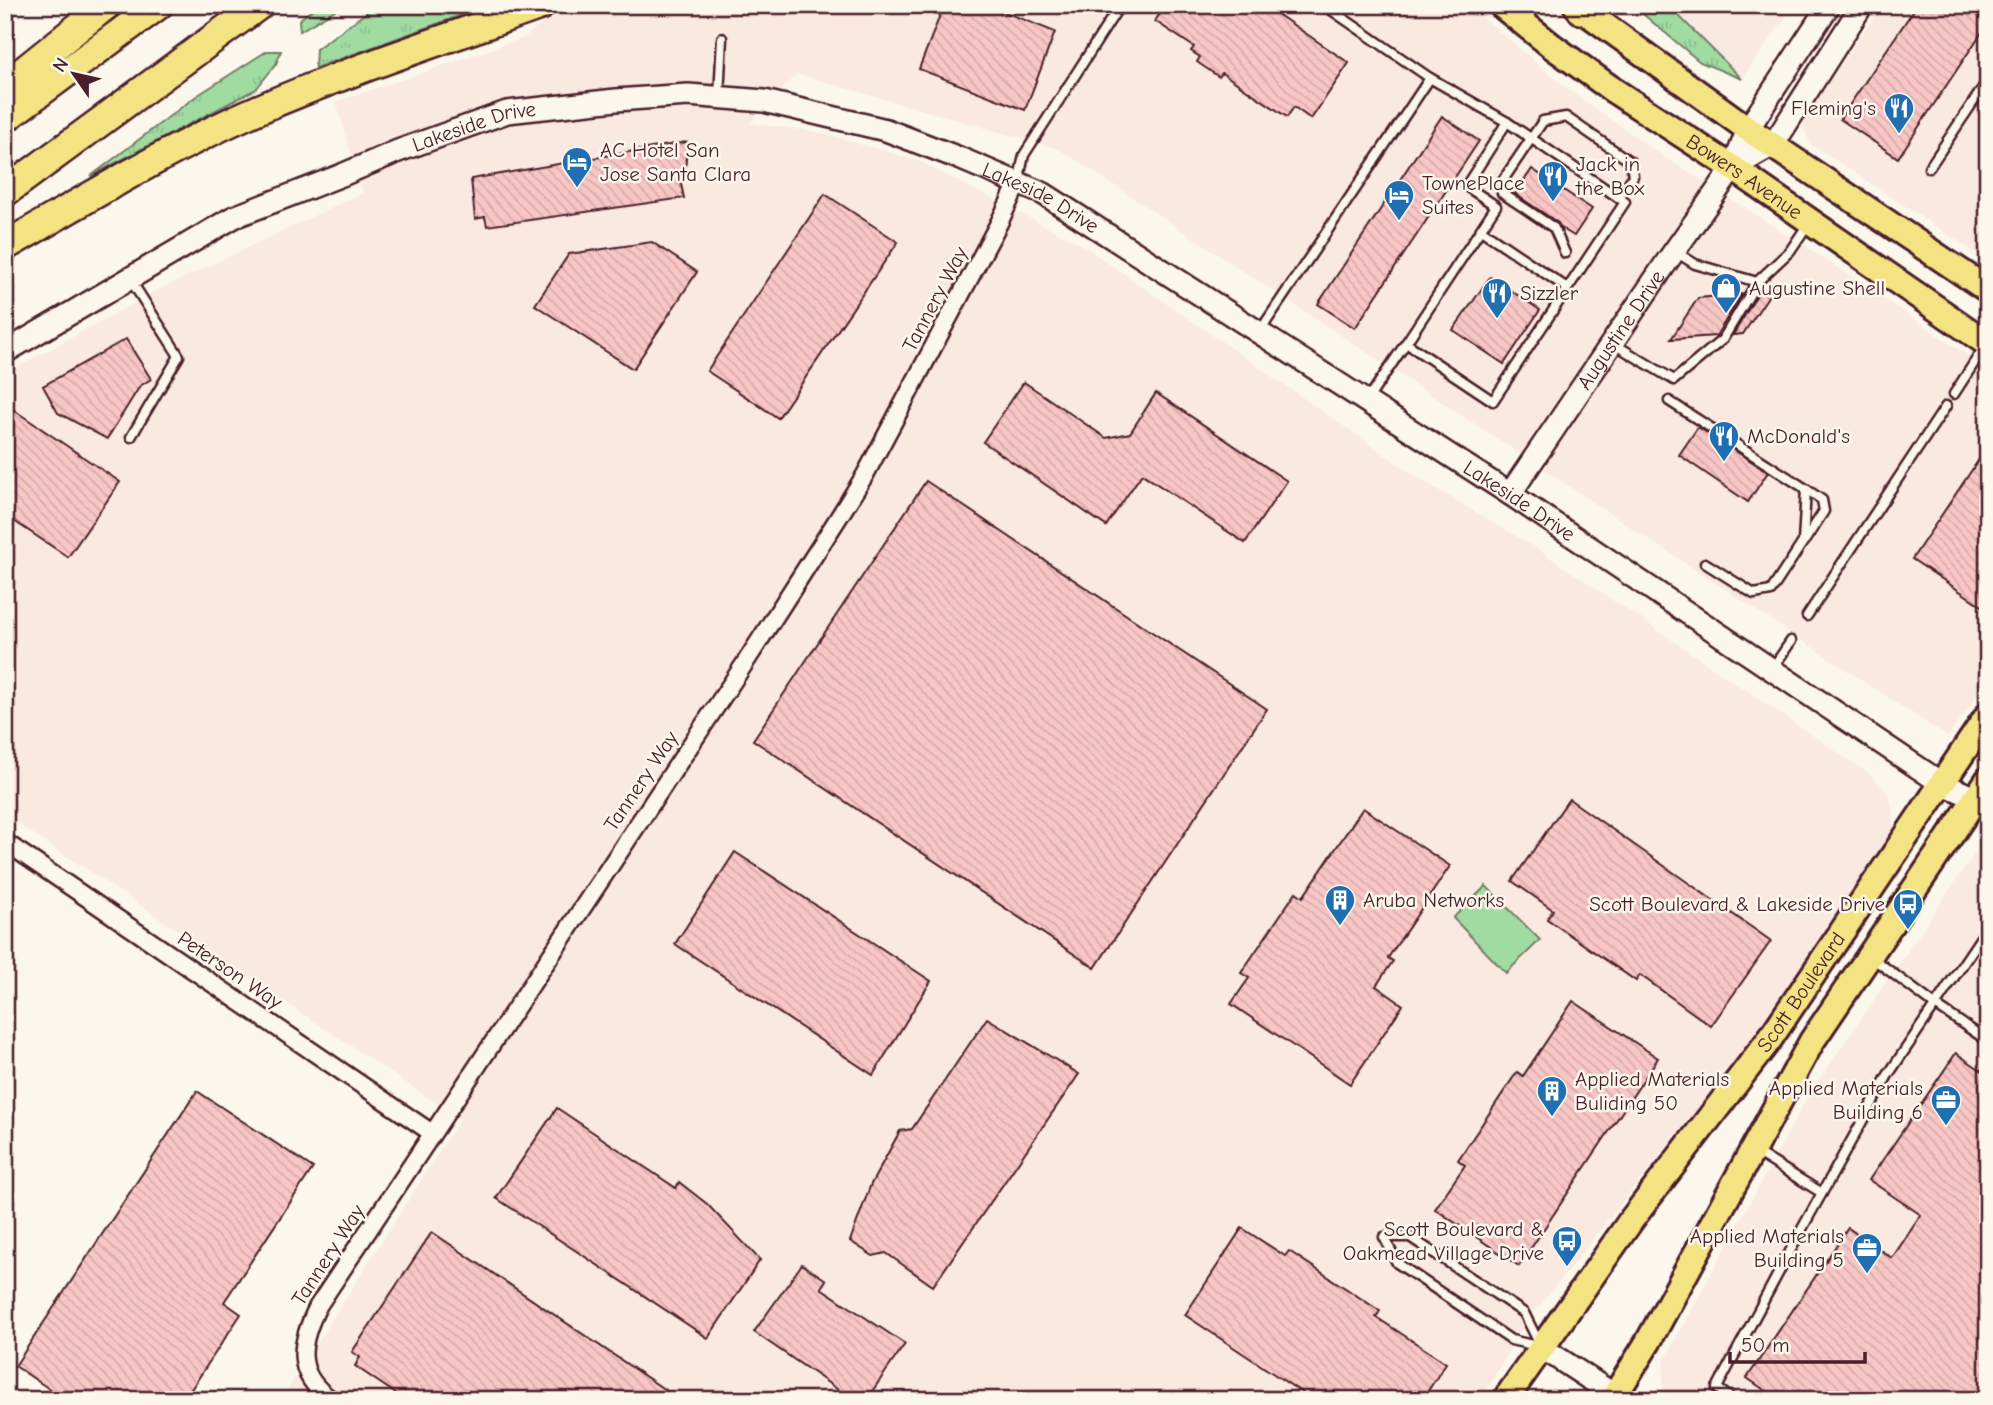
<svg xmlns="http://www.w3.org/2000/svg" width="1993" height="1405" viewBox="0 0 1993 1405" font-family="'Comic Neue',sans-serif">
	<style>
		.built { fill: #fae9e0 }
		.grass { fill: url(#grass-tufts); stroke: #757e66; stroke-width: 2 }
		.pitch { fill: #a0dca2; stroke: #757e66; stroke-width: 2 }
		.building { fill: url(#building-back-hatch); stroke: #4a1f2b; stroke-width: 2 }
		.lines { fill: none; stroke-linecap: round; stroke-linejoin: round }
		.lane-casing { stroke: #4a1f2b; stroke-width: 13 }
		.street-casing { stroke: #4a1f2b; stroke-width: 21 }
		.secondary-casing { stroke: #4a1f2b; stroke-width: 26 }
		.primary-casing { stroke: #4a1f2b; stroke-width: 30 }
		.highway-casing { stroke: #4a1f2b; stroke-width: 33 }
		.lane { stroke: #fbf7ec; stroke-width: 8 }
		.street { stroke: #fbf7ec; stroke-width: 16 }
		.secondary { stroke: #fbf7ec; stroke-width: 21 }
		.primary { stroke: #f4e382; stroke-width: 24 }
		.highway { stroke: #f4e382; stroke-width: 28 }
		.labels { text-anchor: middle; stroke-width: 5; stroke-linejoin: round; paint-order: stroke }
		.poi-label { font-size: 21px; fill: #4a1f2b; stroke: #fbf7ec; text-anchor: start }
		.street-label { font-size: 21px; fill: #4a1f2b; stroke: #fbf7ec }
	</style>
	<defs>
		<pattern id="grass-tufts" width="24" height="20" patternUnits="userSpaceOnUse" patternTransform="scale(1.75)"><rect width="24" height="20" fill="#a0dca2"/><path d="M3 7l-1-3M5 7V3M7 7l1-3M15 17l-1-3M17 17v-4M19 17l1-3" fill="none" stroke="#8bbc8c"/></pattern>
		<pattern id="building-back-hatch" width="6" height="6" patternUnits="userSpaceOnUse" patternTransform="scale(1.75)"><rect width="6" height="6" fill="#f8c7c5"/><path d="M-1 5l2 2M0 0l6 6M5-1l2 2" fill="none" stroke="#d6aaa9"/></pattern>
	</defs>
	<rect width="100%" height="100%" fill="#fbf7ec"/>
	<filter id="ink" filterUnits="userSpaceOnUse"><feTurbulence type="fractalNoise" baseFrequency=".0143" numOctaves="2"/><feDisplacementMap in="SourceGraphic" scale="14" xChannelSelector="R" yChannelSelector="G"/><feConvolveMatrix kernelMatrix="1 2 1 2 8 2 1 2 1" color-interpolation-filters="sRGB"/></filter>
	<g filter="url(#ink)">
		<!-- built -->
		<g class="built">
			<polygon points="619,5 1468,5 1570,91 1666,158 1808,248 1988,369 1988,680 1948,737 1059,149 797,74 750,123 818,132 919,161 1082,245 1420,479 1539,550 1871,775 1886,791 1890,797 1893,814 1893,824 1890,834 1819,943 1755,1036 1522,1328 1481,1400 281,1400 460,1119 5,815 5,374 158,290 363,193 336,102 524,38 542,23 567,12 588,6 605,10"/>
			<polygon points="1668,5 1794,5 1742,79"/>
			<polygon points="1882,5 1988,5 1988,261 1811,144 1802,125 1817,99"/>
			<polygon points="1988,834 1988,1400 1665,1400 1662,1396 1664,1361 1808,1096"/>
		</g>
		<!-- grass -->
		<g class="grass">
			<polygon points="318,5 343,5 300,31 299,20"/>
			<polygon points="372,5 489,5 315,68 316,49 367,12"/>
			<polygon points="1632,5 1668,5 1742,79 1700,62"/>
			<polygon points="267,51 281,51 276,64 256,89 91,176 195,97"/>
		</g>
		<!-- pitch -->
		<polygon class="pitch" points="1486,886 1540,940 1506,973 1453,918"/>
		<!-- building -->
		<g class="building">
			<polygon points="944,5 987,5 1055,32 1025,110 919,69"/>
			<polygon points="1166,5 1264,5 1349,63 1311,119 1294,107 1287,117 1222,73 1219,77 1197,62 1200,57 1191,51 1194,47 1155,21"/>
			<polygon points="1917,5 1963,5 1988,23 1898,158 1840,119"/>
			<polygon points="1442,116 1479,141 1355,328 1318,304"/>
			<polygon points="687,142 685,175 679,175 684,198 487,226 485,217 475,219 471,179"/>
			<polygon points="1532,169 1592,209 1574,236 1561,228 1558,223 1515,194"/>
			<polygon points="825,194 898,242 778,418 707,371"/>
			<polygon points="652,242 697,272 633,369 535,305 569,254"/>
			<polygon points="1490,277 1540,310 1504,364 1453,330"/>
			<polygon points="1771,292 1743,334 1733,335 1758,293"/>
			<polygon points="1742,294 1716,336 1671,339 1698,298"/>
			<polygon points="126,339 151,379 140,386 107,439 58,413 43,386"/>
			<polygon points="1024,382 1106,438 1130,433 1156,393 1287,481 1245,543 1142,474 1106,526 983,442"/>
			<polygon points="5,404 120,482 68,557 5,515"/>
			<polygon points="1698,427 1768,472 1748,502 1679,455"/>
			<polygon points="1988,446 1988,610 1912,559"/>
			<polygon points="926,481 1267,709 1095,968 753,740"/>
			<polygon points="1569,799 1771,941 1711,1026 1640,975 1636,981 1547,919 1553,910 1512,881"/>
			<polygon points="1363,808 1450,866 1388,958 1393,961 1376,986 1403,1005 1350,1084 1231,1004 1249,978 1241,973 1296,892 1303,897"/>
			<polygon points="735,852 931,981 873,1075 675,944"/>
			<polygon points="1573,1001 1658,1058 1519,1266 1435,1209 1465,1165 1458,1160 1517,1072 1523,1076"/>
			<polygon points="987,1018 1079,1074 933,1286 886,1253 873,1256 850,1241 871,1184 900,1131 912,1129"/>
			<polygon points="1956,1053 1988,1075 1988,1400 1779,1400 1747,1378 1848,1228 1892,1258 1921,1215 1869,1180"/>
			<polygon points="197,1091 313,1168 224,1302 241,1314 184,1400 66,1400 15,1366"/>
			<polygon points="557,1108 676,1188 679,1182 707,1204 760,1260 708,1338 496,1198"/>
			<polygon points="1242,1228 1285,1256 1289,1251 1380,1311 1376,1317 1446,1363 1422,1400 1313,1400 1185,1315"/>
			<polygon points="432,1232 680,1400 405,1400 355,1366 360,1357 352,1352"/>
			<polygon points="802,1264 826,1280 821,1288 905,1344 866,1400 853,1400 754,1332"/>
		</g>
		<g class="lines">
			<!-- lane casing -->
			<g class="lane-casing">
				<g id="lane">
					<polyline points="1324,5 1430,78 1507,122 1625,202 1493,401 1406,343 1368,399"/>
					<polyline points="719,97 722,38"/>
					<polyline points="1929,168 1988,80"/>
					<polyline points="1018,183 1024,155 1120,5"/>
					<polyline points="1481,230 1567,288"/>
					<polyline points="1676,252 1695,264 1757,282"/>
					<polyline points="1565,253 1554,228 1502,193 1501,183 1543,121 1566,117 1631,162 1633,176 1619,198"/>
					<polyline points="130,279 179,356 131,437"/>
					<polyline points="1260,331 1430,78"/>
					<polyline points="1406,343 1496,206 1466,186 1507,122"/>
					<polyline points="1614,344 1674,380 1723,339 1757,282 1790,251 1808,224"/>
					<polyline points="1954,394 1985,346"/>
					<polyline points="1669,401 1806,489 1803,542 1771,591 1754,594 1705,563"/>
					<polyline points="1805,540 1824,511 1822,500 1806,489"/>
					<polyline points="1807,616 1946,406"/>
					<polyline points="1772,669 1791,641"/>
					<polyline points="1871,957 1935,1005 1988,1041"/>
					<polyline points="1756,1152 1822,1193"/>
					<polygon points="1384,1237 1410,1237 1524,1313 1541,1347 1511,1340 1397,1263"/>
					<polyline points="1733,1400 1717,1388 1803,1227 1888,1075 1988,927"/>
				</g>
			</g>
			<!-- street casing -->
			<g class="street-casing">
				<g id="street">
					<polyline points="5,842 432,1133"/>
					<path d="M332,1400c-39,-26 -32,-58 -14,-94l427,-643 92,-143 28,-45 31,-58 103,-194 19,-40"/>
				</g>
			</g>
			<!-- secondary casing -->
			<g class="secondary-casing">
				<g id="secondary">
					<polyline points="1733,168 1773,145 1862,5"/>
					<path id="s1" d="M5,352l229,-135 108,-42 56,-24 109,-39 109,-12 72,-5 76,6 122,29 73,28 85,36 466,300 431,289 34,15"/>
					<path id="s2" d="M1510,494l156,-231 67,-95 15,-39 81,-124"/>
					<polyline points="1541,1347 1622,1400"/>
				</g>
			</g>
			<!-- primary casing -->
			<g class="primary-casing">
				<g id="primary">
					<path id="s3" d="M1501,5l51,41 61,44 120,78 255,176"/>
					<polyline points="1576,5 1748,129 1988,290"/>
					<path id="s4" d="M1505,1400l127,-181 137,-179 219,-325"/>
					<polyline points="1612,1400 1648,1342 1812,1041 1988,780"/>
				</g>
			</g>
			<!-- highway casing -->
			<g class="highway-casing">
				<g id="highway">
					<polyline points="1579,5 1582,10"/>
					<polyline points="5,86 106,5"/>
					<polyline points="5,118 158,5"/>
					<polyline points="5,192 259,5"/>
					<path d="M5,246c83,-48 165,-98 252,-136 93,-40 189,-71 284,-105"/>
				</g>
			</g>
			<!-- lane -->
			<use href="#lane" class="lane"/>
			<!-- street -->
			<use href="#street" class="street"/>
			<!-- secondary -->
			<use href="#secondary" class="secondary"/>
			<!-- primary -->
			<use href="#primary" class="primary"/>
			<!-- highway -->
			<use href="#highway" class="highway"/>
		</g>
	</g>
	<!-- icons -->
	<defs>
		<g id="restaurant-pin" transform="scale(1.575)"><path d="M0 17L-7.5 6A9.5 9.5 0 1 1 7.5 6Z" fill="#1f6fb2" stroke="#fbf7ec"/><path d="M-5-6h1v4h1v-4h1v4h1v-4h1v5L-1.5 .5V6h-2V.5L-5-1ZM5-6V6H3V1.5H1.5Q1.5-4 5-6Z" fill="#fff"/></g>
		<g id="hotel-pin" transform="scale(1.575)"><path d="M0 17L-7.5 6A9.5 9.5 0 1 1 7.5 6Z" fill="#1f6fb2" stroke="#fbf7ec"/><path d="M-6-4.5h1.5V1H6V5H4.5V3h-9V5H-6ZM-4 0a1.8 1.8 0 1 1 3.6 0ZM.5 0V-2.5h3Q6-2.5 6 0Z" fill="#fff"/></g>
		<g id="shop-pin" transform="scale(1.575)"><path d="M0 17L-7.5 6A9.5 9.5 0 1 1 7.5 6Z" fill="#1f6fb2" stroke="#fbf7ec"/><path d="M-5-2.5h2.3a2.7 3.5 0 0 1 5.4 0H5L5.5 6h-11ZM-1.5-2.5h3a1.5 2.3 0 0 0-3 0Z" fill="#fff"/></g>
		<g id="building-pin" transform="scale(1.575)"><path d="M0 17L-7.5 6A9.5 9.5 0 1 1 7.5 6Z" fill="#1f6fb2" stroke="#fbf7ec"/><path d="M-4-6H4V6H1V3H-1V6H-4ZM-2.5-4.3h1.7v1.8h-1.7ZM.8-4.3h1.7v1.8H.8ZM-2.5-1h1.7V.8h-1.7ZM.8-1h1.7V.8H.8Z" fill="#fff"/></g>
		<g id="bus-pin" transform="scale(1.575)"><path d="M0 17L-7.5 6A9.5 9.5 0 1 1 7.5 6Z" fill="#1f6fb2" stroke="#fbf7ec"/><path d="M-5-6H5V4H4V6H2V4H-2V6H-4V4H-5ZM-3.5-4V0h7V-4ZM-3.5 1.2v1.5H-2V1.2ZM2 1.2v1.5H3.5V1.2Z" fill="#fff"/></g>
		<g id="office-pin" transform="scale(1.575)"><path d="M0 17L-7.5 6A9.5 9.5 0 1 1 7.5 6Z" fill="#1f6fb2" stroke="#fbf7ec"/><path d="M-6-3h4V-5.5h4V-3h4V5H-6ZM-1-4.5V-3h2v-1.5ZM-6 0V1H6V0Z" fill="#fff"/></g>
	</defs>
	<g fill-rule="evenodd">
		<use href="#restaurant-pin" x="1899" y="108"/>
		<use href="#hotel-pin" x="577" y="162"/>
		<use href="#restaurant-pin" x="1553" y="176"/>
		<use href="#hotel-pin" x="1399" y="195"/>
		<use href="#shop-pin" x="1726" y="288"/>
		<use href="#restaurant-pin" x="1497" y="293"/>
		<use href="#restaurant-pin" x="1724" y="436"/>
		<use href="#building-pin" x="1340" y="900"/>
		<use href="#bus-pin" x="1908" y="904"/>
		<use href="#building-pin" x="1552" y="1091"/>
		<use href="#office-pin" x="1946" y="1100"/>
		<use href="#bus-pin" x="1567" y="1241"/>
		<use href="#office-pin" x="1867" y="1248"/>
	</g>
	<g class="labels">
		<!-- poi labels -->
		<g class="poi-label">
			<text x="1876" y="115" text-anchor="end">Fleming's</text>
			<text x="600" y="157">AC Hotel San<tspan x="600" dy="24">Jose Santa Clara</tspan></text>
			<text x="1576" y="171">Jack in<tspan x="1576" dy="24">the Box</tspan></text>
			<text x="1422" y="190">TownePlace<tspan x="1422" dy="24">Suites</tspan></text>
			<text x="1749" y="295">Augustine Shell</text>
			<text x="1520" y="300">Sizzler</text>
			<text x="1747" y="443">McDonald's</text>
			<text x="1363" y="907">Aruba Networks</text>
			<text x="1885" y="911" text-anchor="end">Scott Boulevard &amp; Lakeside Drive</text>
			<text x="1575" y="1086">Applied Materials<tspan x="1575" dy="24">Buliding 50</tspan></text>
			<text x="1923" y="1095" text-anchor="end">Applied Materials<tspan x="1923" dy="24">Building 6</tspan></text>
			<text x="1544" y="1236" text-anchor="end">Scott Boulevard &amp;<tspan x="1544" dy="24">Oakmead Village Drive</tspan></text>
			<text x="1844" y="1243" text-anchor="end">Applied Materials<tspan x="1844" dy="24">Building 5</tspan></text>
		</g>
		<!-- street labels -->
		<g class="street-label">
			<text dy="7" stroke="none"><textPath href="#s1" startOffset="523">Lakeside Drive</textPath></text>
			<text dy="7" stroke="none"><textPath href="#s3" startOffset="298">Bowers Avenue</textPath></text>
			<text dy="7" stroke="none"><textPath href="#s1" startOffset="1111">Lakeside Drive</textPath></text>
			<text transform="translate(935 299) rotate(-62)" y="7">Tannery Way</text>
			<text dy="7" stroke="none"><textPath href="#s2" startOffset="198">Augustine Drive</textPath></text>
			<text dy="7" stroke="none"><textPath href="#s1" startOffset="1678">Lakeside Drive</textPath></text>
			<text transform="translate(641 781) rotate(-56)" y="7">Tannery Way</text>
			<text transform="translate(230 970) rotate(34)" y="7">Peterson Way</text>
			<text dy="7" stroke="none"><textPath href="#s4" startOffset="504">Scott Boulevard</textPath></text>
			<text transform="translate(328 1255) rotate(-57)" y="7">Tannery Way</text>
		</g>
	</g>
	<!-- margin -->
	<rect width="1993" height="1405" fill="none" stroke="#fbf7ec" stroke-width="28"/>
	<rect x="14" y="14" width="1965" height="1377" fill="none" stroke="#4a1f2b" stroke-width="2.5" filter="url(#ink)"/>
	<!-- north arrow -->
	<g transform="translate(74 74) rotate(304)" stroke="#fbf7ec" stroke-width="5" paint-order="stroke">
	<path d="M0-5L12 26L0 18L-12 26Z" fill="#4a1f2b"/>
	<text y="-10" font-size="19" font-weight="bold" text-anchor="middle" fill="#4a1f2b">N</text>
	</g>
	<!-- scale -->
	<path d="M1730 1352v10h135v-10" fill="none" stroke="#4a1f2b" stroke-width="3.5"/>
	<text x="1741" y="1352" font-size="21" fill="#4a1f2b" stroke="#fbf7ec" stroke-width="5" paint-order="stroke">50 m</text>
</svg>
